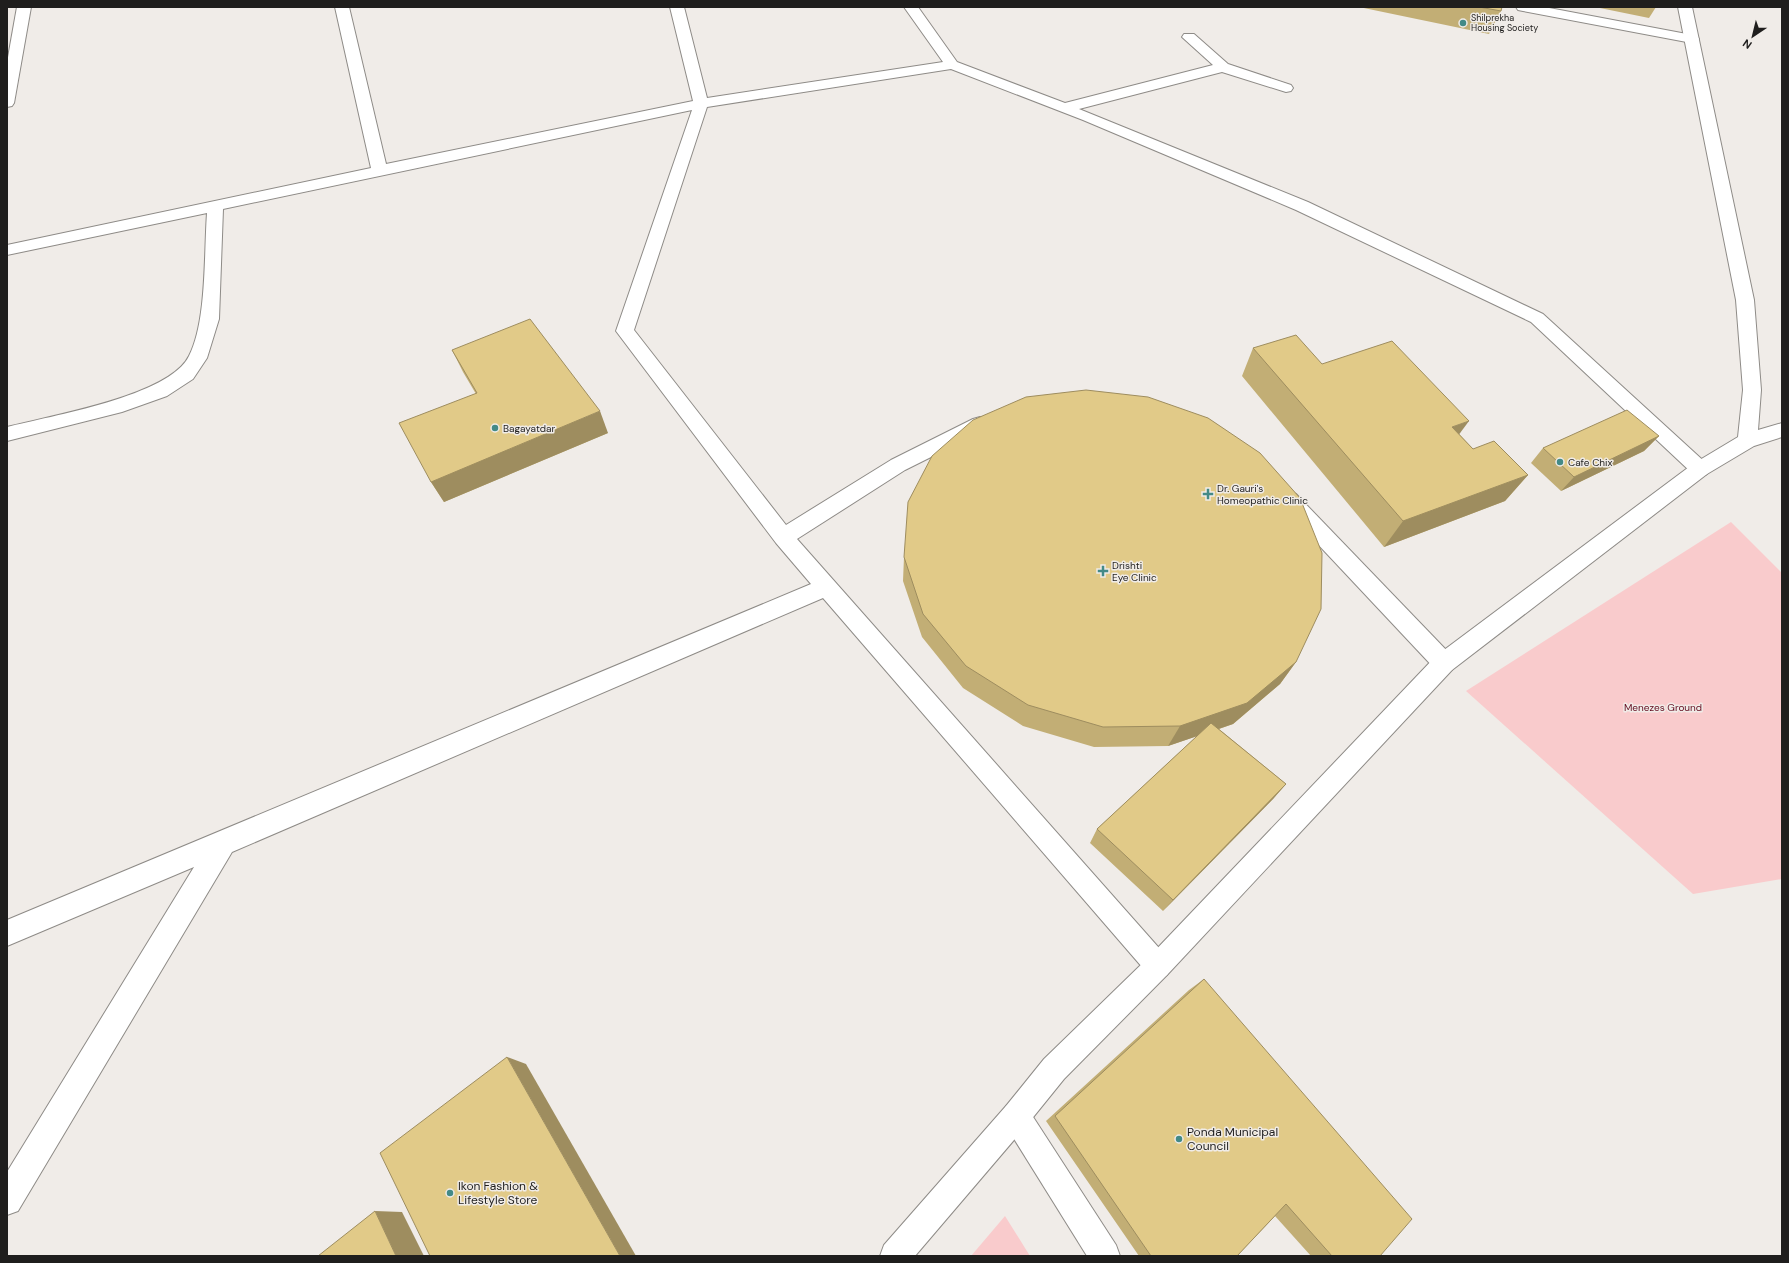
<svg xmlns="http://www.w3.org/2000/svg" width="1789" height="1263" viewBox="0 0 1789 1263" font-family="'DM Sans',sans-serif">
	<style>
		.green { fill: #f9cbcc }
		.lines { fill: none; stroke-linecap: round; stroke-linejoin: round }
		.minor-casing { stroke: #8e8b87; stroke-width: 2 }
		.major-casing { stroke: #8e8b87; stroke-width: 2 }
		.minor { fill: #fff; fill-rule: evenodd }
		.major { fill: #fff; fill-rule: evenodd }
		.wall { fill: #c2ae75 }
		.shaded-wall { fill: #9e8d5f }
		.building { fill: #e1ca88; stroke: #9e8d5f }
		.poi-dot { fill: #438a87; stroke: #f0ece8; stroke-width: 1.5 }
		.labels { text-anchor: middle; stroke-width: 3; stroke-linejoin: round; paint-order: stroke }
		.far-poi-label { font-size: 9px; fill: #1f1e1d; stroke: #f0ece8; text-anchor: start }
		.poi-label { font-size: 10px; fill: #1f1e1d; stroke: #f0ece8; text-anchor: start }
		.park-label { font-size: 10px; fill: #630b1e; stroke: #f0ece8 }
		.near-poi-label { font-size: 12px; fill: #1f1e1d; stroke: #f0ece8; text-anchor: start }
	</style>
	<rect width="100%" height="100%" fill="#f0ece8"/>
	<!-- green -->
	<g class="green">
		<polygon points="1731,522 1782,573 1782,879 1693,894 1466,691"/>
		<polygon points="1005,1216 1030,1256 971,1256"/>
	</g>
	<g class="lines">
		<!-- minor casing -->
		<g class="minor-casing">
			<g id="minor">
				<polygon points="17,7 31,7 14,103 12,106 7,107 7,63"/>
				<path d="M335,7h14l37,157 307,-63 -23,-94h14l23,91 236,-36 -39,-55h14l39,55 108,41 148,-38 -31,-28 2,-3h10l34,30 63,21 2,3 -2,3 -5,1 -64,-20 -143,37 229,93 235,112 164,150 3,5 -3,5 -7,3 -7,-3 -162,-152 -235,-112 -213,-90 -132,-51 -244,38 -73,223 152,195 105,-65 82,-41 7,-2 7,2 3,5 -3,5 -82,41 -108,69 370,418 4,9 -4,9 -9,4 -9,-4 -326,-377 -591,254 -214,359 -11,4v-43l187,-305 -187,79v-26l804,-336 -35,-41 -160,-212 76,-221 -469,99 -4,110 -12,39 -14,21 -26,17 -45,16 -115,29v-14c43,-11 163,-31 182,-71 18,-35 15,-103 18,-143l-200,42v-10l364,-77z"/>
				<polygon points="1516,7 1544,7 1692,35 1697,36 1699,39 1697,42 1692,43 1523,11 1518,10"/>
				<polygon points="1289,492 1296,494 1452,656 1455,663 1452,670 1444,673 1436,670 1282,506 1279,500 1282,494"/>
				<polygon points="1016,1102 1026,1106 1116,1245 1120,1256 1087,1256 1006,1126 1002,1116 1006,1106"/>
			</g>
		</g>
		<!-- major casing -->
		<g class="major-casing">
			<polygon id="major" points="1678,7 1692,7 1754,300 1761,390 1758,430 1782,423 1782,437 1754,446 1707,474 1452,670 1167,975 1064,1079 1026,1126 915,1256 880,1256 884,1245 1006,1106 1044,1059 1149,957 1436,656 1693,464 1738,437 1743,390 1736,300"/>
		</g>
		<!-- minor -->
		<use href="#minor" class="minor"/>
		<!-- major -->
		<use href="#major" class="major"/>
	</g>
	<!-- wall -->
	<g class="wall">
		<polygon points="1359,7 1502,7 1501,11 1489,34"/>
		<polygon points="1595,7 1656,7 1649,18"/>
		<polygon points="1253,348 1322,364 1459,434 1473,449 1528,475 1505,501 1384,547 1242,376"/>
		<polygon points="452,350 608,433 444,502 431,482 476,394 463,372"/>
		<polygon points="1659,436 1644,451 1561,491 1531,463 1543,448"/>
		<polygon points="904,557 1296,662 1280,684 1233,724 1219,729 1286,784 1273,799 1163,911 1090,843 1097,829 1197,736 1168,746 1094,747 1023,726 963,688 922,637 903,581"/>
		<polygon points="1204,979 1380,1256 1311,1256 1275,1216 1237,1256 1139,1256 1046,1121 1189,990"/>
	</g>
	<!-- shaded-wall -->
	<g class="shaded-wall">
		<polygon points="600,411 608,433 444,502 431,482"/>
		<polygon points="1469,421 1449,448 1452,427"/>
		<polygon points="1659,436 1644,451 1561,491 1574,477"/>
		<polygon points="1528,475 1505,501 1384,547 1403,521"/>
		<polygon points="1296,662 1280,684 1233,724 1168,746 1180,726"/>
		<polygon points="1286,784 1273,799 1163,911 1173,900"/>
		<polygon points="507,1057 526,1064 636,1256 620,1256"/>
		<polygon points="375,1211 402,1212 424,1256 396,1256"/>
	</g>
	<!-- building -->
	<g class="building">
		<polygon points="1479,7 1502,7 1501,11"/>
		<polygon points="530,319 600,411 431,482 399,423 477,393 452,350"/>
		<polygon points="1296,335 1322,364 1392,341 1469,421 1452,427 1473,449 1494,441 1528,475 1403,521 1253,348"/>
		<polygon points="1086,390 1148,397 1208,418 1260,453 1300,498 1322,553 1321,609 1296,662 1247,703 1180,726 1103,727 1028,705 966,666 923,614 904,557 908,502 932,456 973,420 1026,397"/>
		<polygon points="1627,410 1659,436 1574,477 1543,448"/>
		<polygon points="1211,723 1286,784 1173,900 1097,829"/>
		<polygon points="1204,979 1412,1219 1380,1256 1332,1256 1286,1204 1237,1256 1151,1256 1055,1116"/>
		<polygon points="507,1057 620,1256 430,1256 380,1153"/>
		<polygon points="375,1211 396,1256 318,1256"/>
	</g>
	<!-- markers -->
	<g class="poi-dot">
		<circle cx="1463" cy="23" r="4"/>
		<circle cx="495" cy="428" r="4"/>
		<circle cx="1560" cy="462" r="4"/>
		<path d="M1206 488h4v4h4v4h-4v4h-4v-4h-4v-4h4z"/>
		<path d="M1101 565h4v4h4v4h-4v4h-4v-4h-4v-4h4z"/>
		<circle cx="1179" cy="1139" r="4"/>
		<circle cx="450" cy="1193" r="4"/>
	</g>
	<g class="labels">
		<!-- far-poi labels -->
		<g class="far-poi-label">
			<text x="1471" y="21">Shilprekha<tspan x="1471" dy="10">Housing Society</tspan></text>
		</g>
		<!-- poi labels -->
		<g class="poi-label">
			<text x="503" y="432">Bagayatdar</text>
			<text x="1568" y="466">Cafe Chix</text>
			<text x="1217" y="492">Dr. Gauri's<tspan x="1217" dy="12">Homeopathic Clinic</tspan></text>
			<text x="1112" y="569">Drishti<tspan x="1112" dy="12">Eye Clinic</tspan></text>
		</g>
		<!-- park labels -->
		<g class="park-label">
			<text x="1663" y="711">Menezes Ground</text>
		</g>
		<!-- near-poi labels -->
		<g class="near-poi-label">
			<text x="1187" y="1136">Ponda Municipal<tspan x="1187" dy="14">Council</tspan></text>
			<text x="458" y="1190">Ikon Fashion &amp;<tspan x="458" dy="14">Lifestyle Store</tspan></text>
		</g>
	</g>
	<!-- border -->
	<rect width="1789" height="1263" fill="none" stroke="#1f1e1d" stroke-width="16"/>
	<!-- north arrow -->
	<g transform="translate(1753 36) rotate(215)" stroke="#f0ece8" stroke-width="3" paint-order="stroke">
	<path d="M0-3L7 15L0 10L-7 15Z" fill="#1f1e1d"/>
	<text y="-6" font-size="11" font-weight="bold" text-anchor="middle" fill="#1f1e1d">N</text>
	</g>
</svg>
